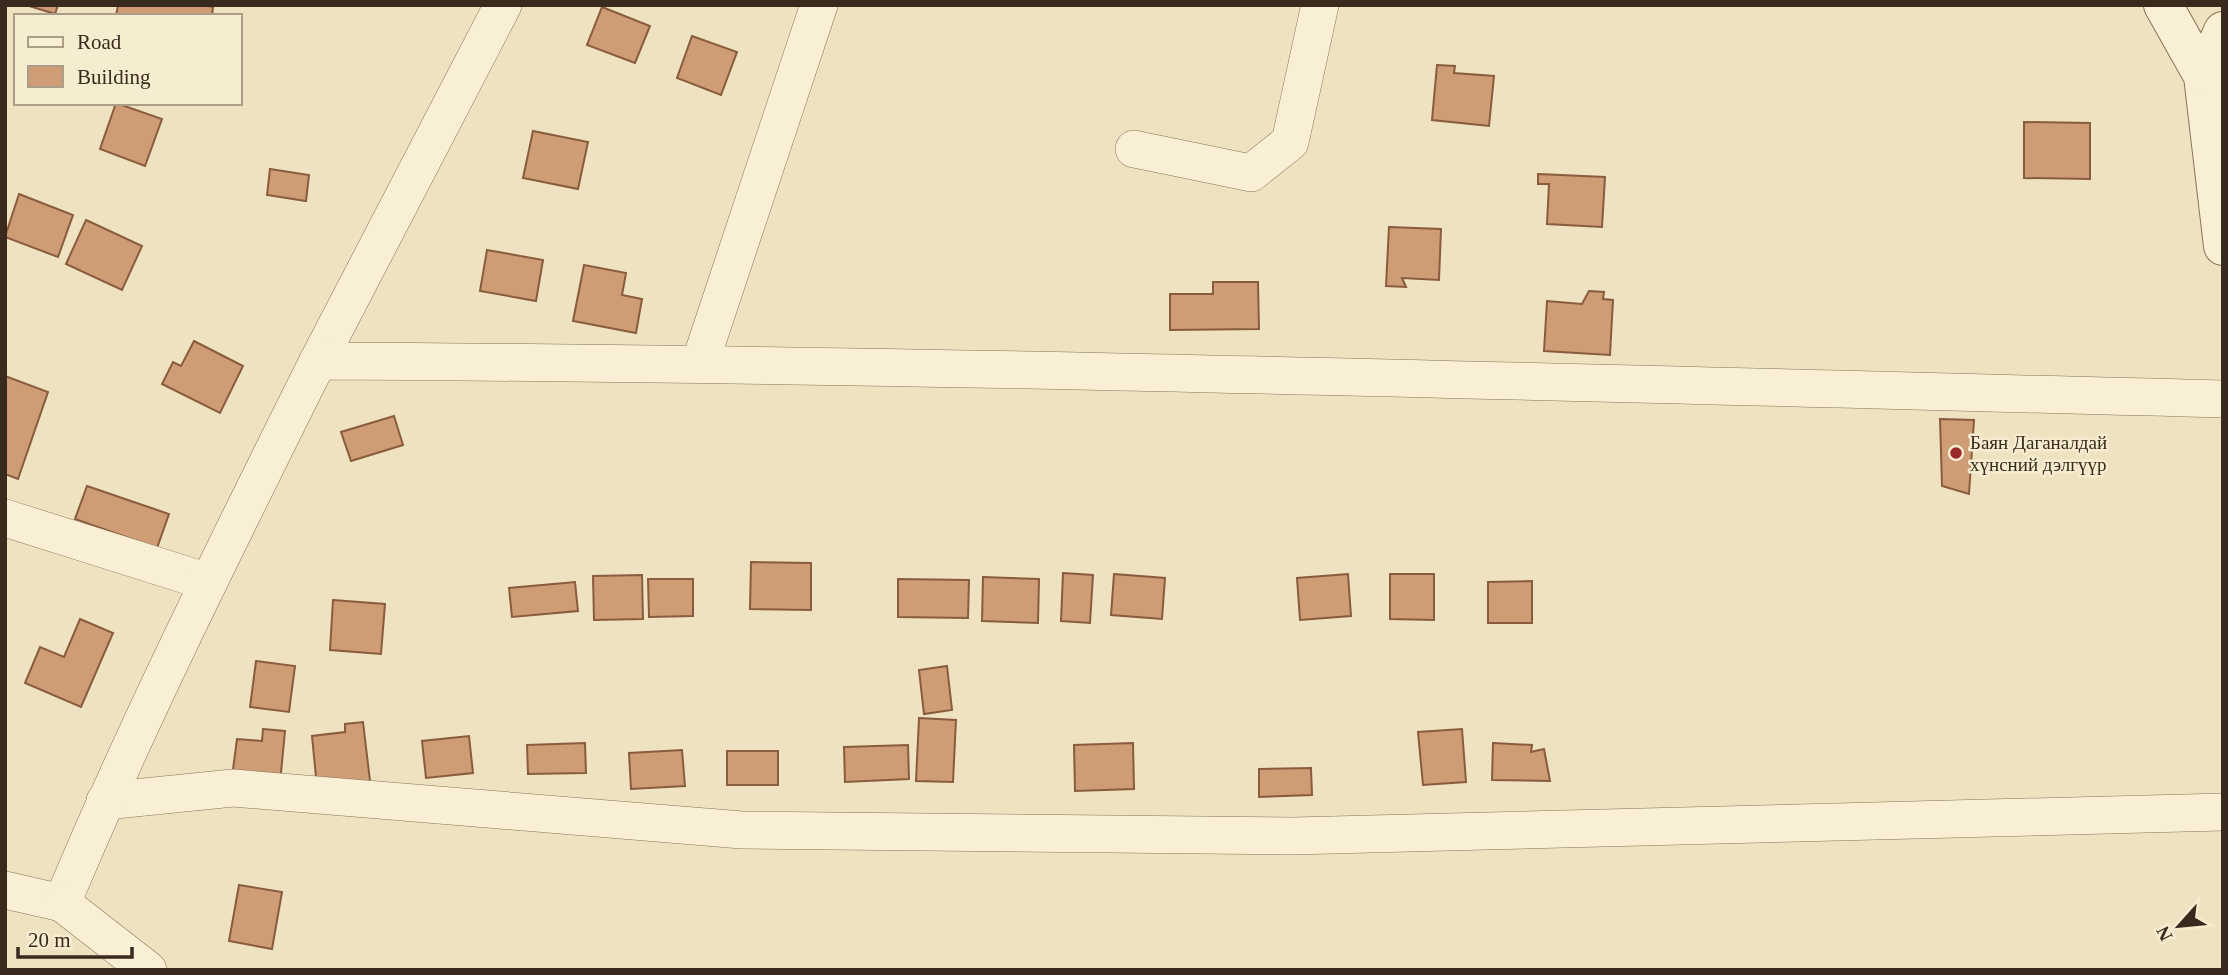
<svg xmlns="http://www.w3.org/2000/svg" width="2228" height="975" viewBox="0 0 2228 975" font-family="Georgia,serif">
	<style>
		.building { fill: #ce9c75; stroke: #885c3d; stroke-width: 2 }
		.lines { fill: none; stroke-linecap: round; stroke-linejoin: round }
		.minor-casing { stroke: #887358; stroke-width: 38 }
		.tertiary-casing { stroke: #887358; stroke-width: 40 }
		.minor { stroke: #f9efd4; stroke-width: 37 }
		.tertiary { stroke: #f9efd4; stroke-width: 38 }
		.poi-dot { fill: #992826; stroke: #f6ecd0; stroke-width: 2.5 }
		.labels { text-anchor: middle; stroke-width: 5; stroke-linejoin: round; paint-order: stroke }
		.poi-label { font-size: 19px; fill: #382a1d; stroke: #f6ecd0; text-anchor: start }
	</style>
	<rect width="100%" height="100%" fill="#efe2c0"/>
	<!-- building -->
	<g class="building">
		<polygon points="26,5 58,5 55,14"/>
		<polygon points="118,5 203,5 213,7 212,16 116,16"/>
		<polygon points="602,7 650,26 635,63 587,45"/>
		<polygon points="692,36 737,52 721,95 677,78"/>
		<polygon points="1437,65 1455,66 1454,73 1494,76 1489,126 1432,120"/>
		<polygon points="116,103 162,119 145,166 100,149"/>
		<polygon points="2024,122 2090,123 2090,179 2024,178"/>
		<polygon points="533,131 588,142 578,189 523,178"/>
		<polygon points="270,169 309,175 306,201 267,195"/>
		<polygon points="1538,174 1605,177 1602,227 1547,224 1549,184 1538,184"/>
		<polygon points="19,194 73,215 58,257 5,237"/>
		<polygon points="86,220 142,246 122,290 66,264"/>
		<polygon points="1389,227 1441,229 1439,280 1402,278 1406,287 1386,286"/>
		<polygon points="487,250 543,260 536,301 480,291"/>
		<polygon points="584,265 626,273 622,295 642,299 636,333 573,321"/>
		<polygon points="1213,282 1258,282 1259,329 1170,330 1170,294 1213,294"/>
		<polygon points="1589,291 1604,292 1603,299 1613,300 1610,355 1544,351 1547,301 1582,304"/>
		<polygon points="194,341 243,366 220,413 162,384 173,362 181,366"/>
		<polygon points="5,376 48,392 18,479 5,474"/>
		<polygon points="394,416 403,445 351,461 341,432"/>
		<polygon points="1940,419 1974,420 1969,494 1942,486"/>
		<polygon points="87,486 169,514 157,548 75,519"/>
		<polygon points="751,562 811,563 811,610 750,609"/>
		<polygon points="1063,573 1093,575 1090,623 1061,621"/>
		<polygon points="1114,574 1165,578 1162,619 1111,615"/>
		<polygon points="1348,574 1351,616 1300,620 1297,578"/>
		<polygon points="1390,574 1434,574 1434,620 1390,619"/>
		<polygon points="642,575 643,619 594,620 593,576"/>
		<polygon points="983,577 1039,579 1038,623 982,621"/>
		<polygon points="648,579 693,579 693,616 649,617"/>
		<polygon points="898,579 969,580 968,618 898,617"/>
		<polygon points="1532,581 1532,623 1488,623 1488,582"/>
		<polygon points="575,582 578,611 512,617 509,588"/>
		<polygon points="333,600 385,604 381,654 330,650"/>
		<polygon points="80,619 113,633 81,707 25,683 40,647 64,657"/>
		<polygon points="256,661 295,666 289,712 250,707"/>
		<polygon points="947,666 952,710 924,714 919,670"/>
		<polygon points="919,718 956,720 953,782 916,781"/>
		<polygon points="363,722 370,781 317,787 312,736 345,732 345,724"/>
		<polygon points="263,729 285,731 280,783 232,777 237,739 262,741"/>
		<polygon points="1462,729 1466,782 1423,785 1418,732"/>
		<polygon points="469,736 473,773 426,778 422,741"/>
		<polygon points="585,743 586,773 528,774 527,745"/>
		<polygon points="1133,743 1134,789 1075,791 1074,745"/>
		<polygon points="1493,743 1532,745 1531,752 1544,749 1550,781 1492,780"/>
		<polygon points="908,745 909,779 845,782 844,747"/>
		<polygon points="682,750 685,786 631,789 629,753"/>
		<rect x="727" y="751" width="51" height="34"/>
		<polygon points="1311,768 1312,795 1259,797 1259,769"/>
		<polygon points="239,885 282,892 272,949 229,941"/>
	</g>
	<g class="lines">
		<!-- minor casing -->
		<g class="minor-casing">
			<g id="minor">
				<polyline points="1134,149 1251,173 1290,142 1320,5"/>
				<polyline points="318,361 503,5"/>
				<polyline points="700,363 819,5"/>
				<polyline points="5,518 208,582"/>
				<polyline points="105,801 233,788 742,830 1293,836 2223,812"/>
				<path d="M5,890l57,13c77,-184 167,-363 256,-542 635,3 1270,22 1905,38"/>
				<polyline points="62,903 148,970"/>
			</g>
		</g>
		<!-- tertiary casing -->
		<g class="tertiary-casing">
			<g id="tertiary">
				<polyline points="2163,5 2203,76 2223,246"/>
				<polyline points="2203,76 2223,31"/>
			</g>
		</g>
		<!-- minor -->
		<use href="#minor" class="minor"/>
		<!-- tertiary -->
		<use href="#tertiary" class="tertiary"/>
	</g>
	<!-- markers -->
	<circle class="poi-dot" cx="1956" cy="453" r="7"/>
	<g class="labels">
		<!-- poi labels -->
		<g class="poi-label">
			<text x="1970" y="449">Баян Даганалдай<tspan x="1970" dy="22">хүнсний дэлгүүр</tspan></text>
		</g>
	</g>
	<!-- border -->
	<rect width="2228" height="975" fill="none" stroke="#382a1d" stroke-width="14"/>
	<!-- legend -->
	<rect x="14" y="14" width="228" height="91" fill="#f6ecd0" stroke="#aa9e88" stroke-width="2"/>
	<rect x="28" y="37" width="35" height="10" fill="#f9efd4" stroke="#aa9e88" stroke-width="2"/>
	<text x="77" y="49" font-size="21" fill="#382a1d">Road</text>
	<rect x="28" y="66" width="35" height="21" fill="#ce9c75" stroke="#aa9e88" stroke-width="2"/>
	<text x="77" y="84" font-size="21" fill="#382a1d">Building</text>
	<!-- north arrow -->
	<g transform="translate(2179 926) rotate(243)" stroke="#f6ecd0" stroke-width="5" paint-order="stroke">
	<path d="M0-5L12 26L0 18L-12 26Z" fill="#382a1d"/>
	<text y="-10" font-size="19" font-weight="bold" text-anchor="middle" fill="#382a1d">N</text>
	</g>
	<!-- scale -->
	<path d="M18 947v10h114v-10" fill="none" stroke="#382a1d" stroke-width="3.5"/>
	<text x="28" y="947" font-size="21" fill="#382a1d" stroke="#f6ecd0" stroke-width="5" paint-order="stroke">20 m</text>
</svg>
